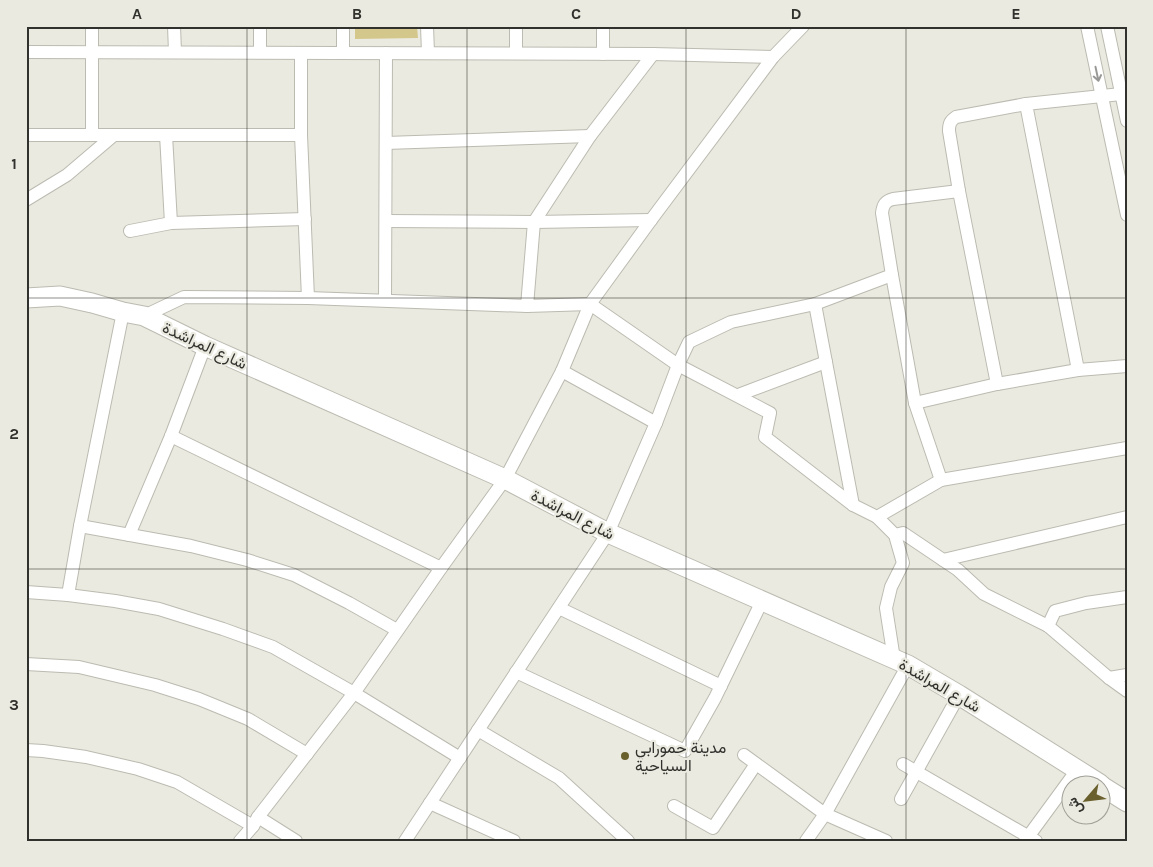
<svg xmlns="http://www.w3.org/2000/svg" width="1153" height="867" viewBox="0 0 1153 867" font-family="Karla,Vazirmatn,sans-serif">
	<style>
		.green { fill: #d3c78b }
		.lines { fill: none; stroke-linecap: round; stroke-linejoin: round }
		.street-casing { stroke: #bcbbb1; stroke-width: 14 }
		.secondary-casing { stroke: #bcbbb1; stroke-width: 21 }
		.street { stroke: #fff; stroke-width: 12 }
		.secondary { stroke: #fff; stroke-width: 19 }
		.oneway { stroke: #989896 }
		.grid { fill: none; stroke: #31312d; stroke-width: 1; stroke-opacity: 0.55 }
		.poi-dot { fill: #6a602d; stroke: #ebeae0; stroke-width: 2 }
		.labels { text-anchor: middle; stroke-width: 4.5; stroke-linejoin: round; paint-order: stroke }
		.street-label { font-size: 16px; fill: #31312d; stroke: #ebeae0 }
		.poi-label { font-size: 16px; fill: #31312d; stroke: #ebeae0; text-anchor: start }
		.neatline { fill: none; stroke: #31312d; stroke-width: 2 }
		.grid-label { font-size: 16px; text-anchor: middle; font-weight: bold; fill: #31312d }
	</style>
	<rect width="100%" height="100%" fill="#ebeae0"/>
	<!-- green -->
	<polygon class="green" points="355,26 417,26 418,38 355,39"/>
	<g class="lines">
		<!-- street casing -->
		<g class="street-casing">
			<g id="street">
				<polyline points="92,26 92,135"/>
				<polyline points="174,26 175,52"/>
				<polyline points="427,26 428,53"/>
				<polyline points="516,26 516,53"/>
				<polyline points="603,26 603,54"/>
				<polyline points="1087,26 1127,215"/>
				<polyline points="1107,26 1127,121"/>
				<polyline points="26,52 653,54 773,57"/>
				<polyline points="260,52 260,26"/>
				<polyline points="301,53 301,135 308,298"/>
				<polyline points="343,53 343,26"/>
				<polyline points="26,135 301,135"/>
				<polyline points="166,135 171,223"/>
				<polyline points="386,143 590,136"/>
				<polyline points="26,200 67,175 114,135"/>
				<polyline points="386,221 534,222 651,220"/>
				<polyline points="130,231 171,223 305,219"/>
				<polyline points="385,300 386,53"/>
				<polyline points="527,306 534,222 590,136 653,54"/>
				<polyline points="144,316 184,297 308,298 527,306 590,304 678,365 770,413 765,437 853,505 877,517 941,480 1127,448"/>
				<polyline points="1078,370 1026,104 1121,94"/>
				<path d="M997,384l-38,-193 -10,-60c0,-7 1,-10 7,-14l70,-13"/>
				<polyline points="738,395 826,362"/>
				<polyline points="915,403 997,384 1078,370 1127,366"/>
				<polyline points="656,423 678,365 689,342 731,322 815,304"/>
				<polyline points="171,436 441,568"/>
				<path d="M941,480l-26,-77 -23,-128 -10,-62c1,-8 3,-12 11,-14l66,-8"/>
				<polyline points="853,505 815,304 892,275"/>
				<polyline points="877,517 895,535 903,563 891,587 886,608 894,659"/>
				<polyline points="80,526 191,546 247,560 294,575 349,603 397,630"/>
				<polyline points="129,535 171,436 205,346"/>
				<polyline points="895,535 903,533 958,570 984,594 1048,626 1109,678 1127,691"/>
				<polyline points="943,560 1127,517"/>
				<polyline points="26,592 68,595 115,601 159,609 223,629 273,647 354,693 460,758"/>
				<polyline points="68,595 80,526 123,312"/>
				<polyline points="559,608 721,686"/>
				<polyline points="1048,626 1055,611 1086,603 1127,597"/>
				<polyline points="26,664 79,667 155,685 199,699 248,719 307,754"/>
				<polyline points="516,672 685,751 715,698 762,601"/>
				<polyline points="1109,678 1127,675"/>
				<polyline points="478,730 559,778 628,841"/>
				<polyline points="26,750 43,751 86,757 138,769 177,782 253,826"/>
				<polyline points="744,755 825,814 886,841"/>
				<polyline points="903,764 1036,841"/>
				<polyline points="901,799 959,695"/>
				<polyline points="430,803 514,841"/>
				<polyline points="674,806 713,828 756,764"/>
				<polyline points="258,817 296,841"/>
				<polyline points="240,841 253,826 258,817 354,693 441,568 505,479 562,371 590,304 651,220 773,57 803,26"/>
				<polyline points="405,841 608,533 656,423 562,371"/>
				<polyline points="806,841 825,814 908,665"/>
				<polyline points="1025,841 1077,770"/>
			</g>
		</g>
		<!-- secondary casing -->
		<g class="secondary-casing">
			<g id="secondary">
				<polyline points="26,298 60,296 92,303 123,312 144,316 205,346 505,479 608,533 908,665 959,695 1100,784"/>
				<polyline points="1100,785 1127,802"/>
			</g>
		</g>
		<!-- street -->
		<use href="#street" class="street"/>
		<!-- secondary -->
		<use href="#secondary" class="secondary"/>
	</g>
	<!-- one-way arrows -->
	<defs><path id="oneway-shaft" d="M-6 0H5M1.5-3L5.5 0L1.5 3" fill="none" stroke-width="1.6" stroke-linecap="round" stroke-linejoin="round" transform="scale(1.25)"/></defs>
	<use class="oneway" href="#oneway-shaft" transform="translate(1097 74) rotate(78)"/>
	<!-- grid -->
	<path class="grid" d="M247,26v815M467,26v815M686,26v815M906,26v815M26,298h1101M26,569h1101"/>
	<!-- markers -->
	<circle class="poi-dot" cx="625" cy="756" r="5"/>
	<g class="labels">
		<!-- street labels -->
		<g class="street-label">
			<text transform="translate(205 345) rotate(25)" y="6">شارع المراشدة</text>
			<text transform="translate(573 514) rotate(27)" y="6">شارع المراشدة</text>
			<text transform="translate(940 685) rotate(30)" y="6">شارع المراشدة</text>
		</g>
		<!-- poi labels -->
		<g class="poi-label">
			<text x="635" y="753">مدينة حمورابي<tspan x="635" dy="18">السياحية</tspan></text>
		</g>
	</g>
	<!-- border -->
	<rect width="1153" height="867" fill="none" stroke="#ebeae0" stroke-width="55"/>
	<!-- north arrow -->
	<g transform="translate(1086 800) rotate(242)"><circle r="24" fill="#ebeae0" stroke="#a1a098"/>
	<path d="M0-4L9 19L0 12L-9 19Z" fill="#6a602d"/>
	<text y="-8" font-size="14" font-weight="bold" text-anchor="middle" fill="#31312d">ش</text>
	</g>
	<rect x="28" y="28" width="1098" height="812" class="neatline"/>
	<g class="grid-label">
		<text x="137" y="19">A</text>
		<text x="357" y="19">B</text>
		<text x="576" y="19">C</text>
		<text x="796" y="19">D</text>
		<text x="1016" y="19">E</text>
		<text x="14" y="169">1</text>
		<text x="14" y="439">2</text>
		<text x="14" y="710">3</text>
	</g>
</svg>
